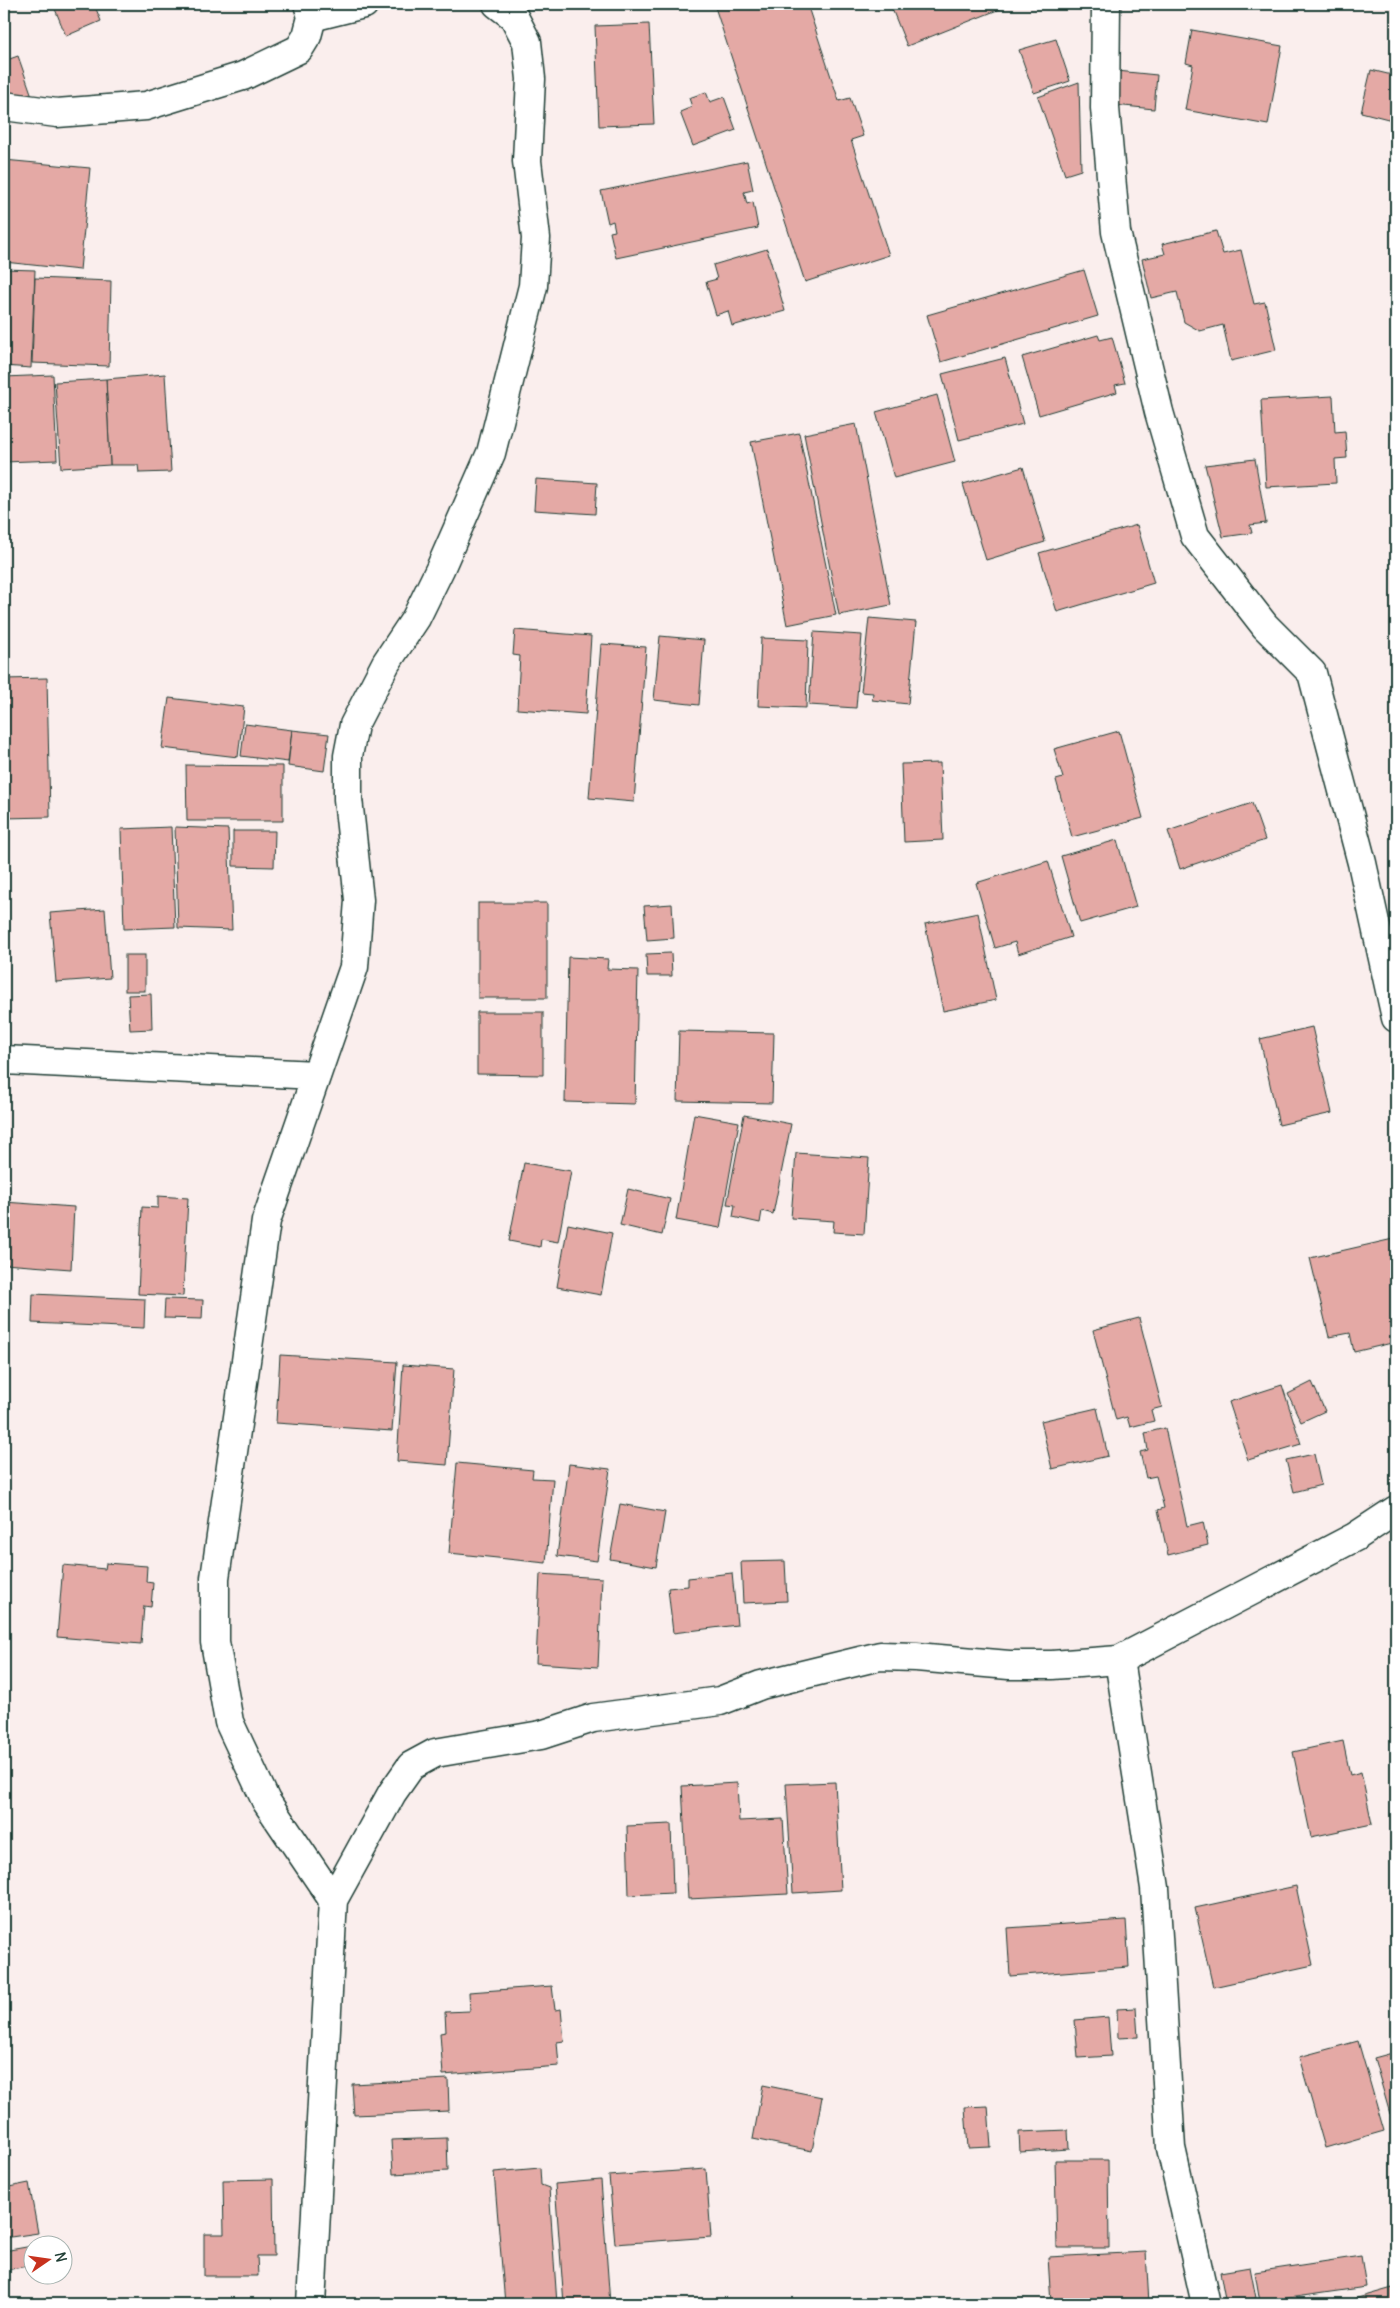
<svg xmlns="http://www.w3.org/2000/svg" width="1400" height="2308" viewBox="0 0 1400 2308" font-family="Delius,sans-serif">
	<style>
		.building { fill: #e4a9a5; stroke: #1f3d34 }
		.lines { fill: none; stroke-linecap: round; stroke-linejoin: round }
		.street-casing { stroke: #1f3d34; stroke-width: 31 }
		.street { stroke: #fff; stroke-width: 28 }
	</style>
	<rect width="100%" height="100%" fill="#faeeed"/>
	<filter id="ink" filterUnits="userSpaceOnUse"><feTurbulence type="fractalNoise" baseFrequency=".02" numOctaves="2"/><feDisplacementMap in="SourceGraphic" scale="10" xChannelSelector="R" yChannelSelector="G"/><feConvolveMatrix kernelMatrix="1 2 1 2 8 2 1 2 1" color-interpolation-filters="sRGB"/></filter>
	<g filter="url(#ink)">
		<!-- building -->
		<g class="building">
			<polygon points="53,4 94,4 101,21 66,36"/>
			<polygon points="714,4 807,4 839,101 850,98 863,136 851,140 889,255 805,282"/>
			<polygon points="890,4 1004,4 1005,7 907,46"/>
			<polygon points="649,24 654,124 599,126 595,26"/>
			<polygon points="1192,30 1282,46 1268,125 1185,110 1193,65 1186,63"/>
			<polygon points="1056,39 1070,81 1034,93 1019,50"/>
			<polygon points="18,56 32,96 4,105 4,61"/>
			<polygon points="1371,70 1396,76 1396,121 1361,112"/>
			<polygon points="1117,71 1157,75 1154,109 1114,105"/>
			<polygon points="1079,82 1081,170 1065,175 1038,97"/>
			<polygon points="706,92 710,102 724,97 736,130 693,146 680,112 692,107 689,98"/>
			<polygon points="4,160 90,168 80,270 4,262"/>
			<polygon points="747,161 753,190 744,192 747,204 753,202 758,228 616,258 610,232 615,231 613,221 608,223 601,191"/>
			<polygon points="1216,231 1223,254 1241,250 1254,304 1265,302 1276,350 1231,361 1223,325 1200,331 1184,322 1177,292 1151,298 1142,259 1165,254 1162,244"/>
			<polygon points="767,249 785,311 732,326 728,311 716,315 706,282 717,279 713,265"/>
			<polygon points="4,269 35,270 31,368 4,366"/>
			<polygon points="1084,270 1098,316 941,362 927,315"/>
			<polygon points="35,278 111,281 109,366 32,363"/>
			<polygon points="1098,335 1100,340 1112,337 1125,383 1115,385 1117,392 1039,415 1022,357"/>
			<polygon points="1005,358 1023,424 959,440 942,374"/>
			<polygon points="165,374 171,472 139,473 138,465 110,465 106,379"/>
			<polygon points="53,375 57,460 4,462 4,377"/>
			<polygon points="106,379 110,465 61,468 55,382"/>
			<polygon points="937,395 955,462 894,478 876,412"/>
			<polygon points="1333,396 1335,432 1345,431 1347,458 1335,459 1336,483 1266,487 1261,400"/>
			<polygon points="856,424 891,605 839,615 804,434"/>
			<polygon points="799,433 836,615 787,625 751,442"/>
			<polygon points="1255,459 1266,523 1250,525 1252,533 1223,537 1205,465"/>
			<polygon points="1023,467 1045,542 986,560 963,484"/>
			<polygon points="536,479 597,483 595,514 534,510"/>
			<polygon points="1137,525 1154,583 1057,612 1039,553"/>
			<polygon points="869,618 916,622 908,704 872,700 873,693 861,692"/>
			<polygon points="515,630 591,636 586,714 517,709 520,656 513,655"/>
			<polygon points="814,632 862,635 856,708 809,705"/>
			<polygon points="660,636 704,640 699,705 654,700"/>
			<polygon points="761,638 808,640 806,708 758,706"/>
			<polygon points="601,644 646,647 634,802 589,798"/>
			<polygon points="47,678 50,817 4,818 4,679"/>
			<polygon points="169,698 244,707 238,757 162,748"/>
			<polygon points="245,724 292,730 288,762 241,756"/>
			<polygon points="292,730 329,734 324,771 288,766"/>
			<polygon points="1119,731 1143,818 1072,837 1056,780 1063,778 1054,749"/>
			<polygon points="940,763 943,840 904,842 901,764"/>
			<polygon points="186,765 283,766 283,821 187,821"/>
			<polygon points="1252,803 1265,840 1180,869 1168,831"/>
			<polygon points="171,827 175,927 124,929 121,829"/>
			<polygon points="175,827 228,829 232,930 178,928"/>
			<polygon points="233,831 275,831 274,867 233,866"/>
			<polygon points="1117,840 1136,907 1080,923 1061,856"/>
			<polygon points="1048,861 1071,937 1018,954 1015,942 995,948 976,883"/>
			<rect x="478" y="903" width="69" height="95"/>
			<polygon points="672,904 674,938 647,940 644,906"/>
			<polygon points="105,909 110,978 56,982 50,913"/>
			<polygon points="978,913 996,1000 943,1011 925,924"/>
			<polygon points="671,953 672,976 647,976 646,954"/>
			<rect x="125" y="955" width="20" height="36"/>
			<polygon points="568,957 608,959 607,969 638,970 635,1104 565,1102"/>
			<polygon points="151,994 152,1029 130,1030 128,995"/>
			<polygon points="477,1012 543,1012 543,1075 477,1074"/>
			<polygon points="1312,1027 1332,1113 1279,1125 1260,1039"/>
			<polygon points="679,1031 774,1033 772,1103 677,1101"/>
			<polygon points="694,1114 739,1122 720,1228 676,1220"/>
			<polygon points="744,1115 791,1124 773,1214 762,1211 760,1223 733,1217 735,1205 727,1204"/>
			<polygon points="796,1153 869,1158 864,1234 833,1232 834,1221 791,1218"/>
			<polygon points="524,1163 571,1171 558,1242 541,1239 540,1247 509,1241"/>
			<polygon points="628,1189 670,1199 662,1235 620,1225"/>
			<polygon points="158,1196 188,1198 183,1296 138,1294 142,1207 158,1208"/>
			<polygon points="4,1202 74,1207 71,1269 4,1264"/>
			<polygon points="568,1224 612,1233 601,1295 557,1287"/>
			<polygon points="1393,1239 1396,1251 1396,1342 1354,1352 1350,1333 1329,1337 1310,1258"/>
			<polygon points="33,1294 145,1299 144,1328 32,1323"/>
			<polygon points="165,1299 203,1300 202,1319 164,1318"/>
			<polygon points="1139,1318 1162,1407 1151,1410 1154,1421 1130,1427 1127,1417 1116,1420 1093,1330"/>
			<polygon points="280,1355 397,1362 392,1431 276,1423"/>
			<polygon points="403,1365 454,1369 447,1465 397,1461"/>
			<polygon points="1312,1382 1325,1411 1301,1422 1288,1394"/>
			<polygon points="1282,1385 1301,1444 1248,1460 1229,1402"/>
			<polygon points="1097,1408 1108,1456 1052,1469 1041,1421"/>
			<polygon points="1165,1428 1187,1526 1203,1522 1208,1545 1168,1555 1158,1510 1164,1508 1156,1476 1146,1478 1140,1452 1148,1450 1145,1433"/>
			<polygon points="1314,1454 1321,1485 1294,1492 1286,1460"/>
			<polygon points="457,1463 533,1470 532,1478 553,1479 546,1563 449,1553"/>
			<polygon points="569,1464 610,1469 597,1561 557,1556"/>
			<polygon points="620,1504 665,1512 656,1567 610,1559"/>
			<polygon points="785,1561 787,1601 743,1603 741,1562"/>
			<polygon points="106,1563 147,1566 146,1582 153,1583 151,1607 144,1606 141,1644 57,1637 63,1565 105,1569"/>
			<polygon points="732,1573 737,1625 673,1633 668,1588 688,1586 688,1578"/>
			<polygon points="540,1574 602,1578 598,1667 536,1663"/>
			<polygon points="1343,1741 1350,1775 1361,1772 1372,1824 1311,1837 1293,1752"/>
			<polygon points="835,1782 841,1890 793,1893 786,1784"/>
			<polygon points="737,1783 739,1821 783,1819 788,1894 688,1899 682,1786"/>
			<polygon points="671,1824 673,1893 629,1895 627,1826"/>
			<polygon points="1296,1886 1313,1965 1213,1987 1195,1908"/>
			<polygon points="1126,1920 1129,1967 1010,1976 1007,1928"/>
			<polygon points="552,1986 555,2010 561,2009 564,2041 557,2042 559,2066 443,2075 440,2033 446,2032 445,2012 470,2011 469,1992"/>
			<polygon points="1136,2008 1138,2037 1118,2038 1117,2009"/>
			<polygon points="1108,2017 1111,2056 1078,2058 1075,2020"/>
			<polygon points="1358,2041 1384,2131 1325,2148 1299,2057"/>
			<polygon points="1396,2052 1396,2112 1390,2114 1374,2058"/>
			<polygon points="448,2079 449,2111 354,2115 352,2084"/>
			<polygon points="763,2085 822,2097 812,2151 753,2139"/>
			<polygon points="988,2106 991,2147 968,2148 965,2107"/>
			<polygon points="1068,2130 1069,2149 1020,2152 1019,2132"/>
			<polygon points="447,2138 448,2171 393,2174 391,2140"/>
			<polygon points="1055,2160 1108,2160 1109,2248 1057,2248"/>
			<polygon points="540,2168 541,2185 549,2188 557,2304 505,2304 494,2172"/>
			<polygon points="706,2169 711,2237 615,2244 609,2176"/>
			<polygon points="273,2179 274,2256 257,2256 258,2276 204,2276 204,2234 224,2234 223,2180"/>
			<polygon points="601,2180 610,2304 564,2304 555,2184"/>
			<polygon points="29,2183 38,2233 4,2238 4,2188"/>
			<polygon points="32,2246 32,2265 7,2270 4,2251"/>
			<polygon points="1146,2252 1149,2304 1051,2304 1048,2257"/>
			<polygon points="1361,2256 1366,2287 1260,2302 1255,2272"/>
			<polygon points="1250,2267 1256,2298 1226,2304 1220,2272"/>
			<polygon points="1396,2287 1396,2304 1355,2304 1354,2299"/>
		</g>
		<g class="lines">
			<!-- street casing -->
			<g class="street-casing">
				<g id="street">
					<polyline points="1106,4 1105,108 1116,232 1159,412 1195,536 1265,626 1312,673 1362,863 1396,1018"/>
					<polyline points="312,17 364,4"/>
					<polyline points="4,106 57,113 146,106 243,76 299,49 307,36 312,17 308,4"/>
					<polyline points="4,1060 316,1075"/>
					<polyline points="1119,1660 1155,1888 1171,2148 1206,2304"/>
					<polyline points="333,1900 266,1801 229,1722 215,1642 215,1578 266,1221 354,967 359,900 348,799 348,756 354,725 386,663 416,618 440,569 491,453 533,286 536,238 527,161 531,79 527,42 514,17 497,4"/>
					<polyline points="311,2304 333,1900 392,1793 411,1766 435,1753 541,1735 593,1718 720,1701 761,1685 880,1656 916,1657 1009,1665 1052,1665 1119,1660 1355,1537 1396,1510"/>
				</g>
			</g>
			<!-- street -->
			<use href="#street" class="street"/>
		</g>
	</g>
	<!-- margin -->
	<rect width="1400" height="2308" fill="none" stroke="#fff" stroke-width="20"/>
	<rect x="10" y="10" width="1380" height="2288" fill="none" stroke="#1f3d34" stroke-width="2" filter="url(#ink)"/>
	<!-- north arrow -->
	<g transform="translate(48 2260) rotate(77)"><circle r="24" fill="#ffffff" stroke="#a5b1ae"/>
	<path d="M0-4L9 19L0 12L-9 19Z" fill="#c8321e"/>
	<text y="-8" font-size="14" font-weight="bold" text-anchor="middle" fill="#1f3d34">N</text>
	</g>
</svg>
